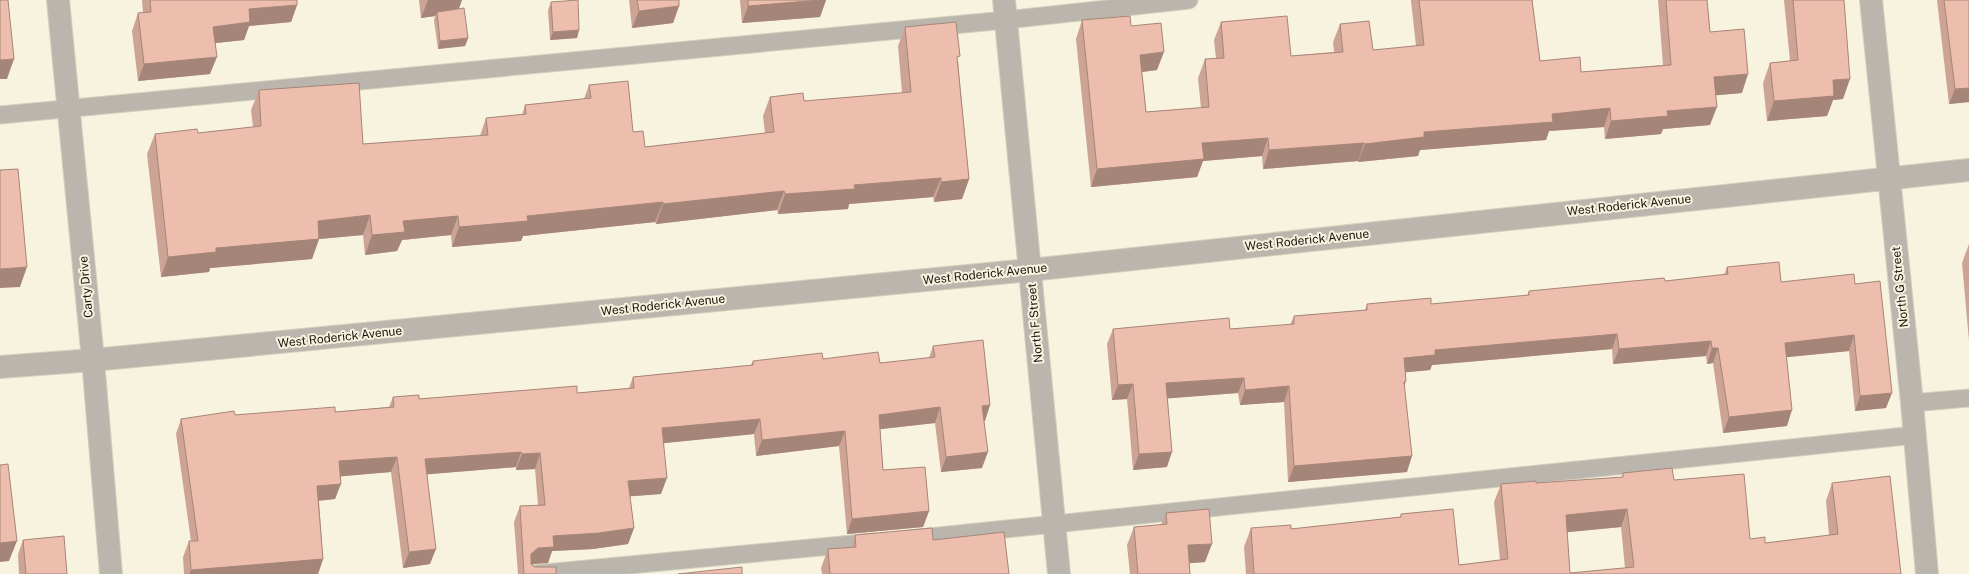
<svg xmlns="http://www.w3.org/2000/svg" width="1969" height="574" viewBox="0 0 1969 574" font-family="'Public Sans',sans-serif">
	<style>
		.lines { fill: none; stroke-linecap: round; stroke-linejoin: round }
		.lane-casing { stroke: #d4cfbc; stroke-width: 19 }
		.street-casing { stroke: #d4cfbc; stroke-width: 24 }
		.lane { stroke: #bab6ae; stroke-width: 17 }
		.street { stroke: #bab6ae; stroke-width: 22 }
		.wall { fill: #cca395; fill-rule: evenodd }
		.shaded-wall { fill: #a68579 }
		.building { fill: #edbead; stroke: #a68579; fill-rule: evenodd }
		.labels { text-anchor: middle; stroke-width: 4; stroke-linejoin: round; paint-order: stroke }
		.street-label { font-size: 12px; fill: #15130c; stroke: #f8f3de }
	</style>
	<rect width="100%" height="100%" fill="#f8f3de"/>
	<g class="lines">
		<!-- lane casing -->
		<g class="lane-casing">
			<g id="lane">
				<polyline points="0,115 1006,20 1189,0"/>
				<polyline points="1912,403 1969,398"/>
				<polyline points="910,539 1915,435"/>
				<polyline points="534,574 874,542"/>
			</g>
		</g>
		<!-- street casing -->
		<g class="street-casing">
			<g id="street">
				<polyline points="58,0 93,360 111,574"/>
				<polyline points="1004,0 1059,574"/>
				<polyline points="1871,0 1912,403 1927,574"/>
				<polyline points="0,367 93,360 1030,270 1969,170"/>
			</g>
		</g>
		<!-- lane -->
		<use href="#lane" class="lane"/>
		<!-- street -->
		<use href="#street" class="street"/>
	</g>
	<!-- wall -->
	<g class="wall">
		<polygon points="142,0 297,0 297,5 291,22 249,26 244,40 215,43 210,74 138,81 132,31 138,13 143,13"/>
		<polygon points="419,0 462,0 459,9 468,38 465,46 438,49 434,20 435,16 421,18"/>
		<polygon points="629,0 679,0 679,6 673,23 632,28"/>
		<polygon points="740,0 826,0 820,17 742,23"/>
		<polygon points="1411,0 1532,0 1540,61 1581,72 1663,65 1658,0 1707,0 1710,32 1742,93 1716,95 1710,125 1663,129 1661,134 1605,139 1604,127 1549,131 1546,140 1420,150 1418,156 1358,162 1358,161 1263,169 1262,156 1203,161 1197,177 1091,187 1076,39 1082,20 1131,26 1157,70 1142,72 1146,112 1201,108 1198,78 1205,59 1216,59 1214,40 1221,22 1291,56 1334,52 1333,42 1340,24 1373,50 1416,46 1411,1"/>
		<polygon points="1784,0 1844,0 1843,99 1833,100 1827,116 1767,121 1763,83 1770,63 1790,61"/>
		<polygon points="1937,0 1969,0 1969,102 1949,104"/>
		<polygon points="551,2 579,30 577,38 550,40 548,10"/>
		<polygon points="905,27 958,61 969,179 962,199 934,202 933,197 849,204 848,209 778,214 777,210 656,224 655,222 523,236 521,241 452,247 451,235 402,240 397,251 365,255 363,235 319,239 312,259 210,268 209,272 161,277 147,154 155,134 198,133 253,127 251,110 259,90 363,144 480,136 486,118 522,115 525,105 584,99 589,85 633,132 645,147 765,133 763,116 770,97 804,101 902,93 898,46"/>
		<polygon points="1969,244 1969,341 1962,263"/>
		<polygon points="1727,267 1781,282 1855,284 1886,408 1855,411 1849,351 1787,357 1787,426 1723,433 1713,363 1707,364 1706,356 1613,364 1612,349 1432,365 1430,370 1406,372 1404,387 1407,472 1288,482 1284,402 1240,405 1238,393 1168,398 1167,467 1133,470 1127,399 1112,400 1107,344 1113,329 1230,329 1290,325 1294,316 1365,310 1367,304 1431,304 1527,296 1529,291 1665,281 1724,275"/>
		<polygon points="933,346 990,405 984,421 982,468 941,472 935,423 880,429 883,470 929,511 923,527 847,534 839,446 756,456 754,434 664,443 661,494 630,496 634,528 628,544 593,549 552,551 548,563 532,564 535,567 556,574 518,574 514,522 520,506 538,505 535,469 516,470 516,467 427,474 430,564 403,568 391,472 341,476 335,499 319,501 323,559 318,574 184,574 183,557 189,541 191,541 176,434 181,419 235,415 335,412 389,407 393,397 419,399 577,393 629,388 633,377 751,365 753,361 823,359 880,363 929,358"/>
		<path d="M1623,473l51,7 76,59 15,4 64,-8 -3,-34 6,-18 69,91h-655l-2,-27 7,-19 40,1 109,-12 1,-3 58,51 41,-5 -6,-58 7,-18 35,-1 86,-6zM1621,527l4,41 -55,5 -3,-41z"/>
		<polygon points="1166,513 1205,562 1189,563 1190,574 1130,574 1127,545 1134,527 1161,525"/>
		<polygon points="855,535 933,540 1009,574 822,574 821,568 828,549 851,547"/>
		<polygon points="23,540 67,574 19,574 18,554"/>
	</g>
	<!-- shaded-wall -->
	<g class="shaded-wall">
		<polygon points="428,0 462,0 457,13 437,12 435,16 421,18"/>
		<polygon points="821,0 826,0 820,17 742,23 748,6"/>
		<polygon points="297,5 291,22 249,26 244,40 207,44 213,27 249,9"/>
		<polygon points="679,6 673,23 632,28 639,11"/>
		<polygon points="579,30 577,38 550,40 553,32"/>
		<polygon points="468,38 465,46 438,49 440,41"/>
		<polygon points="1164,52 1157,70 1134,73 1140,55"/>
		<polygon points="217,57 210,74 138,81 144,64"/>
		<polygon points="14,59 7,79 0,79 0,60"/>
		<polygon points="1748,74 1742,93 1708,96 1714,77"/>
		<polygon points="1850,79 1843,99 1833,100 1827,116 1767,121 1774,101 1833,80"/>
		<polygon points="1969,88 1969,102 1949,104 1955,89"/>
		<polygon points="1717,107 1710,125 1663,129 1661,134 1605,139 1611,121 1667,111"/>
		<polygon points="1610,108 1604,127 1549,131 1546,140 1420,150 1418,156 1358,162 1365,144 1424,132 1552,114"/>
		<polygon points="1268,138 1262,156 1203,161 1197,177 1091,187 1097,169 1202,143"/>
		<polygon points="1364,143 1358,161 1263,169 1269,150"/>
		<polygon points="941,178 933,197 849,204 848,209 778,214 785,194 854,185"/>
		<polygon points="969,179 962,199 934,202 941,182"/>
		<polygon points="784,191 777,210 656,224 663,204"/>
		<polygon points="663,202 655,222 523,236 521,241 452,247 459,227 527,216"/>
		<polygon points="370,215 363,235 319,239 312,259 210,268 209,272 161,277 168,257 318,221"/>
		<polygon points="458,216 451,235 402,240 397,251 365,255 372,235 403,221"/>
		<polygon points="27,267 20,287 0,288 0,269"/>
		<polygon points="1617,334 1612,349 1432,365 1430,370 1399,373 1404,358 1435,350"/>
		<polygon points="1854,335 1849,351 1779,358 1785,343"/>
		<polygon points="1711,341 1706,356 1613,364 1619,349"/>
		<polygon points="1712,348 1718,348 1713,363 1707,364"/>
		<polygon points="1244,378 1238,393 1161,399 1166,383"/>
		<polygon points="1406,381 1401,397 1404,382"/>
		<polygon points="1133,384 1127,399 1112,400 1118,385"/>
		<polygon points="1289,386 1284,402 1240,405 1245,390"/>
		<polygon points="1892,393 1886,408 1855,411 1860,396"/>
		<polygon points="990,405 985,421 977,422 982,406"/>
		<polygon points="940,407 935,423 873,430 879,415"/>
		<polygon points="1792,410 1787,426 1723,433 1729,417"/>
		<polygon points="760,419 754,434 656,444 662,428"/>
		<polygon points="845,431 839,446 756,456 762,440"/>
		<polygon points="521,452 516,467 420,475 425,459"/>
		<polygon points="988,452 982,468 941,472 946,457"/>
		<polygon points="1172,452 1167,467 1133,470 1139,454"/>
		<polygon points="540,453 535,469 516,470 522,454"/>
		<polygon points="1412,456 1407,472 1288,482 1294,466"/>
		<polygon points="397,457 391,472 334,477 339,461"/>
		<polygon points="667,478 661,494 622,497 628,481"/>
		<polygon points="341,484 335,499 312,501 317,486"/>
		<polygon points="1627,509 1621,527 1559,533 1566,515"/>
		<polygon points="929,511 923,527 847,534 852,519"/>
		<polygon points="634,528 628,544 593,549 552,551 548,563 533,564 525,570 531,554 553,536"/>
		<polygon points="17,541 9,561 0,562 0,543"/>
		<polygon points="1212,544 1205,562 1181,564 1188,545"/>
		<polygon points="436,549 430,564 403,568 409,552"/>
		<polygon points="323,559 318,574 189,574 191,570"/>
	</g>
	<!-- building -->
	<g class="building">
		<polygon points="0,0 8,0 14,59 0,60"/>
		<polygon points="150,0 297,0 297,5 249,9 250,22 213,27 217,57 144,64 138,13 151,12"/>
		<polygon points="578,0 579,30 553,32 551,2"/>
		<polygon points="637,0 679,0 679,6 639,11"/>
		<polygon points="748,0 821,0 748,6"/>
		<polygon points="1419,0 1532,0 1540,61 1580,57 1581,72 1671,65 1666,0 1707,0 1710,32 1744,29 1748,74 1714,77 1717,107 1667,111 1668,116 1611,121 1610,108 1552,114 1553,122 1424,132 1424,137 1365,144 1364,143 1269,150 1268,138 1202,143 1204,159 1097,169 1082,20 1130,16 1131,26 1161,23 1164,52 1140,55 1146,112 1209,107 1205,59 1224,58 1221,22 1287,16 1291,56 1343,52 1340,24 1369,21 1373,50 1424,45"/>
		<polygon points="1793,0 1844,0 1850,79 1833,80 1834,96 1774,101 1770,63 1798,60"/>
		<polygon points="1944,0 1969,0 1969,88 1955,89"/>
		<polygon points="464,8 468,38 440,41 437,12"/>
		<polygon points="956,22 960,56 957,57 969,179 941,182 941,178 854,185 855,189 785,194 784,191 663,204 663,202 527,216 528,221 459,227 458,216 403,221 405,232 372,235 370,215 318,221 319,239 216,248 216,252 168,257 155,134 197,129 198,133 261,126 259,90 359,83 363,144 488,135 486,118 526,114 525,105 591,98 589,85 628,81 633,132 643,131 645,147 774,132 770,97 803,93 804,101 911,92 905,27"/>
		<polygon points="18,169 27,267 0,269 0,170"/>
		<polygon points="1779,262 1781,282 1854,274 1855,284 1880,281 1892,393 1860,396 1854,335 1785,343 1792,410 1729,417 1718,348 1712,348 1711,341 1619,349 1617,334 1435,350 1435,355 1404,358 1406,381 1404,382 1412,456 1294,466 1289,386 1245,390 1244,378 1166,383 1172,452 1139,454 1133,384 1118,385 1113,329 1229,318 1230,329 1294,324 1294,316 1367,310 1367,304 1431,298 1431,304 1529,295 1529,291 1664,278 1665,281 1728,274 1727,267"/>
		<polygon points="983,340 990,405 982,406 988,452 946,457 940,407 879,415 883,470 925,467 929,511 852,519 845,431 762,440 760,419 662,428 667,478 628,481 634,528 599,533 553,536 554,547 538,548 531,554 531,564 535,567 556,567 556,574 524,574 520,506 545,505 540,453 522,454 521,452 425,459 436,549 409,552 397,457 339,461 341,484 317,486 323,559 191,570 189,541 198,541 181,419 234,411 235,415 335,407 335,412 394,407 393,397 419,395 419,399 577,386 577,393 634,388 633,377 753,365 753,361 822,353 823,359 878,352 880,363 935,357 933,346"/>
		<polygon points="8,464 17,541 0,543 0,465"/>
		<path d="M1672,468l2,12 70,-6 6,65 15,-2v6l73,-9 -6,-51 58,-7 11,98h-647l-3,-46 40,-3v4l110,-12v-3l52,-5 6,56 49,-6 -7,-75 35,-3v2l87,-6v-4zM1627,509l7,58 -64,6 -4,-58z"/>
		<polygon points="1209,509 1212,544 1188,545 1190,574 1138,574 1134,527 1167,524 1166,513"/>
		<polygon points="932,528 933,540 1004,532 1009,574 830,574 828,549 856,547 855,535"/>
		<polygon points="64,536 67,574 26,574 23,540"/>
		<polygon points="742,567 742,574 678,574"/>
	</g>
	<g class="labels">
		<!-- street labels -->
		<g class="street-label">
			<text transform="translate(1629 205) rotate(-6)" y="4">West Roderick Avenue</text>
			<text transform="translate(1307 240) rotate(-6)" y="4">West Roderick Avenue</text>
			<text transform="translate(985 274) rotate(-6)" y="4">West Roderick Avenue</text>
			<text transform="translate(86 287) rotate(-95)" y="4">Carty Drive</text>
			<text transform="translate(1900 287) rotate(-96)" y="4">North G Street</text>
			<text transform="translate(663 305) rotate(-6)" y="4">West Roderick Avenue</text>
			<text transform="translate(1035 323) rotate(-95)" y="4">North F Street</text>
			<text transform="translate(340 337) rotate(-6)" y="4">West Roderick Avenue</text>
		</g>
	</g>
</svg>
